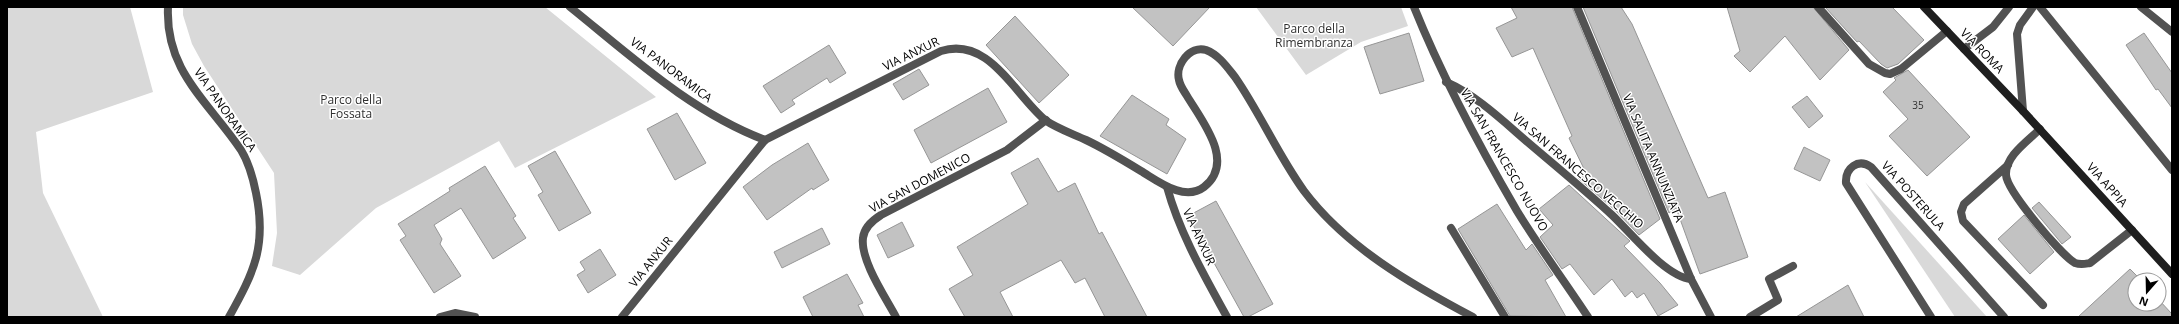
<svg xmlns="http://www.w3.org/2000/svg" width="2179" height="324" viewBox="0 0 2179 324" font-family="'Open Sans',sans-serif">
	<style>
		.green { fill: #d9d9d9 }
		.building { fill: #c2c2c2; stroke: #969696 }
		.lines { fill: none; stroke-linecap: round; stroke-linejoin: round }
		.lane { stroke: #525252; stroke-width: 8 }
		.street { stroke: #525252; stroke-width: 8 }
		.secondary { stroke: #1f1f1f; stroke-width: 8 }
		.labels { text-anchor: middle; stroke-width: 3; stroke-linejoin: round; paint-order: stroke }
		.number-label { font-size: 10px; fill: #303030 }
		.park-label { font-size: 12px; fill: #303030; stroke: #fff }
		.street-label { font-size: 12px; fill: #000; stroke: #fff }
	</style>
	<rect width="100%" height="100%" fill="#fff"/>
	<!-- green -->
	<g class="green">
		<polygon points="7,7 130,7 153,92 36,132 43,193 103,317 7,317"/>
		<polygon points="183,7 545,7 656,97 515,168 499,141 376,208 300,275 272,266 277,233 274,173 204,66 192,44 183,15"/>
		<polygon points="1256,7 1401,7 1408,26 1361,42 1306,75"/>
		<polygon points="1865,182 1987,317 1955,317"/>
	</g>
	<!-- building -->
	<g class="building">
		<polygon points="1132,7 1210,7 1173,46"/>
		<polygon points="1511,7 1572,7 1660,219 1639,235 1616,211 1578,178 1587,175 1569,138 1572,136 1533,48 1512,57 1496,28 1517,18"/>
		<polygon points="1583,7 1621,7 1632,24 1708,198 1725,192 1748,257 1700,274 1676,208 1669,213"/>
		<polygon points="1727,7 1813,7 1849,50 1820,80 1785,36 1750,72 1734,56 1740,51"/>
		<polygon points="1825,7 1892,7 1924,40 1898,64 1887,68 1881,64 1859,41 1857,42"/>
		<polygon points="1015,16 1069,75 1039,103 986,45"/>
		<polygon points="1409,33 1424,81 1380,94 1364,47"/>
		<polygon points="2144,33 2172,73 2172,108 2158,89 2156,90 2126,45"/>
		<polygon points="829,45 846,73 830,83 827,78 792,100 795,104 781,113 763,86"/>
		<polygon points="919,69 929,85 903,100 893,84"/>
		<polygon points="1908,70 1970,137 1927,176 1889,136 1908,119 1883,92 1896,80 1894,78"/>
		<polygon points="988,88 1007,122 931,163 914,130"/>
		<polygon points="1132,95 1169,119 1166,125 1186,139 1167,174 1100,136"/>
		<polygon points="1807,96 1823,116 1809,128 1792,107"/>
		<polygon points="677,113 706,163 675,180 647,129"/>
		<polygon points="808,143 829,180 813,190 812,188 767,220 743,187 772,165"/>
		<polygon points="1804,147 1830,160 1820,181 1794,169"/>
		<polygon points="555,151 591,213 559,231 538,195 543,192 528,166"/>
		<polygon points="1038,158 1058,192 1075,183 1099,234 1102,232 1147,317 1105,317 1085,278 1075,283 1061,260 1000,292 1013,317 965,317 949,289 973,275 957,247 1028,204 1011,173"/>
		<polygon points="485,166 516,216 513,218 526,238 493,259 461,208 434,225 442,239 440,244 461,276 434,293 400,240 406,236 398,224 450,191 449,188"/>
		<polygon points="1569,185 1630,241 1624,246 1660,283 1678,305 1658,316 1644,293 1637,298 1632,291 1625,297 1612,279 1594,295 1570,264 1562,269 1540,237 1553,225 1539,209"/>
		<polygon points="1216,201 1273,304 1248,317 1244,317 1188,216"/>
		<polygon points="2039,202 2071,237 2062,244 2032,208"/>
		<polygon points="1497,204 1526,250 1532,244 1553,275 1545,280 1566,317 1510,316 1458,229"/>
		<polygon points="2024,215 2054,252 2030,274 1998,239"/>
		<polygon points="902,222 914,246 888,258 877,235"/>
		<polygon points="822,228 830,244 782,268 774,252"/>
		<polygon points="600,249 616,275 588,293 577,275 585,270 580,262"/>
		<polygon points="2130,269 2141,280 2135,280 2135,304 2159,304 2159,300 2172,314 2172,317 2078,317"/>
		<polygon points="847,274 863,303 858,305 864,317 813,317 803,297"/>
		<polygon points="1848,285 1864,317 1796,317"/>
	</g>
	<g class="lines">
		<!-- lane -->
		<g class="lane">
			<path d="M2040,129c-12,12 -35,27 -34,46 1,16 55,80 69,88 6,2 9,1 15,0l42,-33"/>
			<polyline points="2008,165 1964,204 1961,212 1963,221 2043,305"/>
		</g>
		<!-- street -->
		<g class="street">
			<path d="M168,7c-3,65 41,95 73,143 8,13 12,28 15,43 11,53 -2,79 -27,124"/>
			<path d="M570,7c61,49 121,105 195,133"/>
			<path d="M1414,7c29,72 64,137 103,204 22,36 48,71 71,106"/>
			<polyline points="1577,7 1691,279 1711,317"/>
			<polyline points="1818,7 1869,64 1885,73 1890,74 1901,69 1947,31"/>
			<polyline points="2040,7 2172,170"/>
			<polyline points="2141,7 2172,32"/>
			<polyline points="1964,49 1993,27 2009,7"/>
			<path d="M1446,82c32,14 59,41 85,63 27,23 55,46 81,70 19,18 54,62 79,64"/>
			<polyline points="2023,111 2017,34 2020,25 2033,7"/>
			<path d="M1167,187c13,47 37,88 60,130"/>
			<polyline points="1451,228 1505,317"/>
			<polyline points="440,317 455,313 475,317"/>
			<path d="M622,317l143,-177 176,-89c48,-15 73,43 104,69 11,8 28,14 41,20 19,9 37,20 55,31 17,10 43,31 63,16 32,-25 -2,-66 -17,-91 -3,-5 -7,-10 -8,-16 -4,-15 11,-35 27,-30 13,5 21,17 29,27 25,36 43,78 69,114 42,56 108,94 169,126"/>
			<path d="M896,317c-10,-19 -36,-57 -33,-79 1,-11 10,-18 18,-23l126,-65 39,-30"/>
			<polyline points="1750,317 1778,300 1769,279 1793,266"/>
			<path d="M1931,317l-85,-134c-1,-15 12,-25 25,-16l133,150"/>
		</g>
		<!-- secondary -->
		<polyline class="secondary" points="1924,7 2023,111 2172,274"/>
	</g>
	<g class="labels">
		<!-- number labels -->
		<g class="number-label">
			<text x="1918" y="109">35</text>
		</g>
		<!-- park labels -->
		<g class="park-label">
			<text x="1314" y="33">Parco della<tspan x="1314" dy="14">Rimembranza</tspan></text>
			<text x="351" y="104">Parco della<tspan x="351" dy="14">Fossata</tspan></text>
		</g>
		<!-- street labels -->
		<g class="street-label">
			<text transform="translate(1982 51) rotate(46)" y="4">VIA ROMA</text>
			<text transform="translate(911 54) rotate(-26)" y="4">VIA ANXUR</text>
			<text transform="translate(671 70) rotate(37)" y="4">VIA PANORAMICA</text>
			<text transform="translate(225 110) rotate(55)" y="4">VIA PANORAMICA</text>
			<text transform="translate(1653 158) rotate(67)" y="4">VIA SALITA ANNUNZIATA</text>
			<text transform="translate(1504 160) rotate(60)" y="4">VIA SAN FRANCESCO NUOVO</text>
			<text transform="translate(1578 171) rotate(41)" y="4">VIA SAN FRANCESCO VECCHIO</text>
			<text transform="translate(920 183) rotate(-28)" y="4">VIA SAN DOMENICO</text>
			<text transform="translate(2107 185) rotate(48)" y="4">VIA APPIA</text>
			<text transform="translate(1913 196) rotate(48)" y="4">VIA POSTERULA</text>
			<text transform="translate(1199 237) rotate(65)" y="4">VIA ANXUR</text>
			<text transform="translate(651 262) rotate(-51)" y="4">VIA ANXUR</text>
		</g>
	</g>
	<!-- border -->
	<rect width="2179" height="324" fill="none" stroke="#000000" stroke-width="16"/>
	<!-- north arrow -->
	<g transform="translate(2147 292) rotate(200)"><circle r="19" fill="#ffffff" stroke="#999999"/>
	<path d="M0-3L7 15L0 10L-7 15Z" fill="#000000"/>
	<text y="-6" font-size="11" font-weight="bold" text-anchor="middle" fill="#000000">N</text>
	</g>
</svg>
